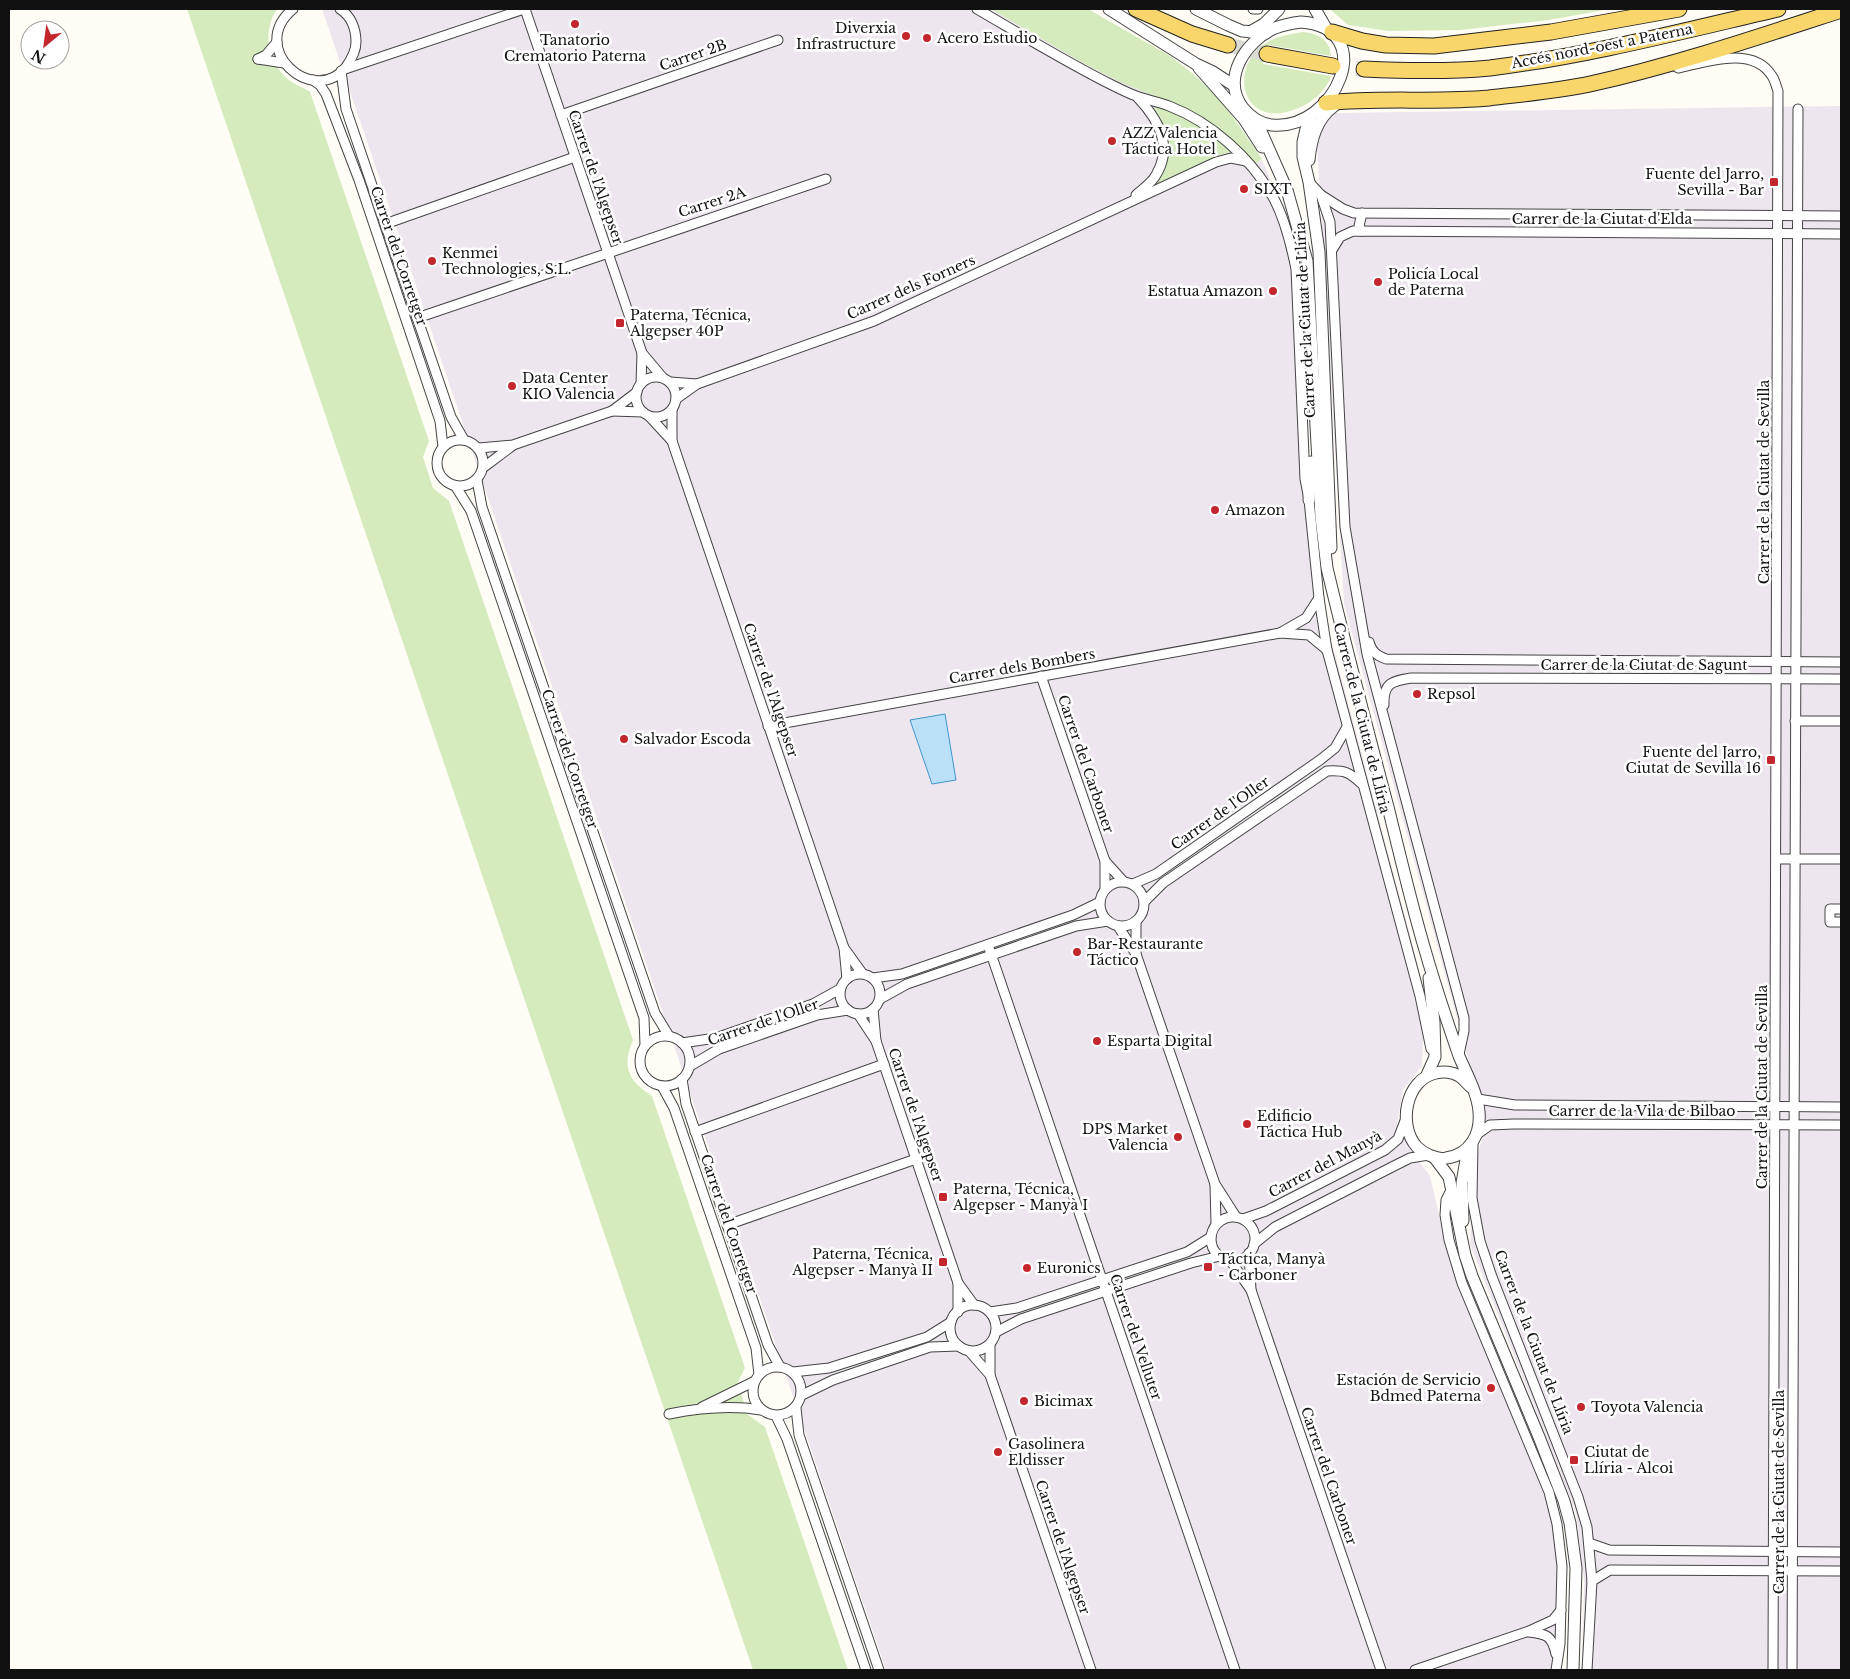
<svg xmlns="http://www.w3.org/2000/svg" width="1850" height="1679" viewBox="0 0 1850 1679" font-family="'Libre Baskerville',serif">
	<style>
		.industrial { fill: #eee6ef }
		.green { fill: #d5ebbd }
		.water { fill: #b9e0f7; stroke: #3f96cf }
		.lines { fill: none; stroke-linecap: round; stroke-linejoin: round }
		.primary-tunnel { stroke: #dbdad3; stroke-width: 15; stroke-dasharray: 15 8; stroke-linecap: butt }
		.minor-casing { stroke: #444; stroke-width: 11 }
		.tertiary-casing { stroke: #444; stroke-width: 13 }
		.primary-casing { stroke: #222; stroke-width: 17 }
		.minor { stroke: #fff; stroke-width: 9 }
		.tertiary { stroke: #fff; stroke-width: 11 }
		.primary { stroke: #f9d66b; stroke-width: 15 }
		.poi-dot { fill: #c4262e; stroke: #fff; stroke-width: 2 }
		.labels { text-anchor: middle; stroke-width: 5; stroke-linejoin: round; paint-order: stroke }
		.poi-label { font-size: 14px; fill: #111; stroke: #fff; text-anchor: start }
		.street-label { font-size: 14px; fill: #111; stroke: #fff }
	</style>
	<rect width="100%" height="100%" fill="#fffdf5"/>
	<!-- industrial -->
	<g class="industrial">
		<polygon points="322,9 1014,9 1252,146 1266,168 1296,249 1313,520 1327,624 1420,973 1425,1001 1422,1066 1403,1090 1397,1124 1416,1157 1430,1176 1443,1231 1554,1493 1562,1531 1565,1572 1561,1670 886,1670"/>
		<polygon points="1841,106 1841,1670 1582,1670 1584,1580 1576,1513 1470,1244 1477,1154 1483,1137 1483,1095 1475,1084 1344,604 1316,129 1334,113"/>
	</g>
	<!-- green -->
	<g class="green">
		<path d="M187,9h90c-15,23 -10,53 12,71 6,5 14,7 21,12l119,349 -6,16 10,31 16,13 184,539c-12,27 -4,41 19,56l93,272 -7,14 9,32 18,13 83,243h-95z"/>
		<polygon points="991,9 1088,9 1170,56 1192,73 1221,100 1262,159 1255,164 1181,107 1118,81 1083,63"/>
		<polygon points="1330,9 1610,9 1549,20 1460,30 1388,31 1348,25"/>
		<path d="M1302,32c15,1 28,7 29,24l-63,-11 -5,19 68,12c-4,13 -16,24 -28,30 -61,30 -78,-40 -35,-64 10,-6 23,-8 34,-10z"/>
		<path d="M1155,106c27,10 58,24 76,46l-12,3 -63,29c2,-9 8,-18 11,-26 5,-18 -3,-35 -13,-50z"/>
	</g>
	<!-- water -->
	<polygon class="water" points="945,714 956,780 932,784 910,720"/>
	<g class="lines">
		<!-- primary-tunnel -->
		<g class="primary-tunnel">
			<polyline points="1228,45 1267,54"/>
			<polyline points="1333,66 1364,69"/>
		</g>
		<!-- minor casing -->
		<g class="minor-casing">
			<g id="minor">
				<path d="M293,9c-47,39 20,99 53,58 5,-7 10,-16 10,-25 0,-13 -5,-26 -16,-33"/>
				<polyline points="525,9 642,353 641,384"/>
				<path d="M977,9c45,26 89,53 135,76 8,4 16,8 24,11 11,4 23,6 33,10 42,16 82,52 104,91 12,22 18,47 23,72l9,210 4,21 10,98 8,52 93,346 11,53"/>
				<polyline points="1253,9 1258,9"/>
				<polyline points="258,59 284,63"/>
				<polyline points="258,59 266,55 277,42"/>
				<path d="M1678,68c28,-6 75,-23 94,8 3,4 4,10 6,15l-5,1579"/>
				<polyline points="345,69 524,9"/>
				<polyline points="341,71 346,109 451,417 464,440"/>
				<polyline points="313,80 320,85 326,94 359,180 440,421 443,447"/>
				<polyline points="561,115 778,40"/>
				<polyline points="1309,182 1321,195 1330,222 1345,527 1367,654 1464,1018 1464,1031 1459,1054"/>
				<path d="M1136,195c6,-6 16,-12 20,-20 17,-28 3,-55 -18,-77"/>
				<polyline points="1321,195 1343,209 1354,213 1841,216"/>
				<polyline points="385,224 575,157"/>
				<polyline points="1362,231 1359,226 1362,213"/>
				<polyline points="1332,250 1340,237 1353,231 1841,234"/>
				<polyline points="417,318 826,179"/>
				<polyline points="642,353 663,378"/>
				<circle cx="656" cy="397" r="20"/>
				<polyline points="670,382 697,384"/>
				<polyline points="676,399 697,384 874,321 1216,162 1231,158 1246,161"/>
				<polyline points="672,410 672,441 844,948 847,979"/>
				<polyline points="612,411 643,412"/>
				<polyline points="649,416 672,441"/>
				<circle cx="460" cy="463" r="23"/>
				<polyline points="479,448 513,445 612,411 637,392"/>
				<polyline points="484,467 512,446"/>
				<polyline points="477,480 482,507 655,1013 669,1036"/>
				<polyline points="456,487 471,511 644,1018 645,1045"/>
				<polyline points="1280,633 1306,618 1319,598"/>
				<path d="M1369,642c3,10 7,13 17,17l455,3"/>
				<polyline points="1041,676 1105,861 1105,888"/>
				<path d="M1384,705c-1,-22 8,-24 27,-27l430,1"/>
				<polyline points="1795,721 1841,721"/>
				<polyline points="768,726 1280,633 1309,635 1327,650"/>
				<polyline points="1776,859 1841,859"/>
				<polyline points="1105,861 1123,881"/>
				<circle cx="1122" cy="904" r="22"/>
				<polyline points="1133,884 1156,874 1320,760 1335,748 1347,727"/>
				<path d="M1144,902l19,-19 164,-112c18,-1 22,1 35,13"/>
				<polyline points="1841,909 1830,909 1830,922 1841,922"/>
				<polyline points="1136,921 1136,954"/>
				<polyline points="1118,926 1136,954 1215,1184 1236,1217"/>
				<polyline points="988,945 1235,1670"/>
				<polyline points="844,948 862,973"/>
				<circle cx="860" cy="994" r="20"/>
				<polyline points="873,978 902,974 1073,915 1100,902"/>
				<polyline points="880,999 907,984 1076,926 1108,921"/>
				<polyline points="873,1009 876,1041 958,1283 974,1305"/>
				<polyline points="858,1014 876,1041"/>
				<circle cx="665" cy="1061" r="25"/>
				<polyline points="682,1043 716,1038 813,1004 840,989"/>
				<polyline points="690,1066 719,1049 817,1015 848,1010"/>
				<polyline points="682,1079 686,1104 768,1345 780,1367"/>
				<polyline points="662,1086 674,1108 756,1348 759,1375"/>
				<polyline points="1478,1099 1515,1105 1841,1107"/>
				<polyline points="695,1132 884,1064"/>
				<polyline points="1476,1135 1490,1125 1514,1124 1841,1125"/>
				<polyline points="1473,1143 1472,1198 1480,1241 1492,1277 1578,1497 1587,1527 1592,1581 1587,1670"/>
				<polyline points="1215,1185 1216,1224"/>
				<polyline points="1451,1190 1446,1200 1445,1215 1449,1240 1462,1283 1549,1492 1557,1524 1562,1566 1560,1644 1556,1670"/>
				<circle cx="1233" cy="1239" r="22"/>
				<polyline points="1243,1219 1266,1211 1385,1150 1398,1139 1406,1118"/>
				<polyline points="727,1225 916,1159"/>
				<polyline points="1254,1244 1275,1227 1394,1166 1410,1158 1429,1155"/>
				<polyline points="1249,1253 1251,1290 1381,1670"/>
				<polyline points="1230,1260 1251,1290"/>
				<circle cx="973" cy="1328" r="23"/>
				<polyline points="958,1312 958,1283"/>
				<polyline points="990,1312 1017,1308 1187,1252 1211,1237"/>
				<polyline points="996,1332 1021,1319 1191,1263 1220,1256"/>
				<polyline points="990,1345 990,1375 1091,1670"/>
				<polyline points="969,1351 990,1375"/>
				<circle cx="777" cy="1391" r="24"/>
				<polyline points="793,1372 829,1368 927,1337 951,1322"/>
				<polyline points="802,1395 833,1380 930,1347 959,1346"/>
				<polyline points="702,1407 755,1381"/>
				<polyline points="796,1408 799,1435 879,1670"/>
				<path d="M669,1414c31,-6 61,-9 92,-4"/>
				<polyline points="776,1416 787,1439 866,1670"/>
				<polyline points="1589,1543 1609,1550 1841,1552"/>
				<polyline points="1592,1581 1610,1570 1841,1571"/>
				<path d="M1529,1632c17,2 23,3 27,22"/>
				<polyline points="1415,1670 1529,1631 1553,1620 1561,1610"/>
				<polyline points="1792,1670 1798,109"/>
			</g>
		</g>
		<!-- tertiary casing -->
		<g class="tertiary-casing">
			<g id="tertiary">
				<polyline points="1109,9 1196,64 1213,72 1233,85"/>
				<polyline points="1196,9 1228,25 1242,31 1266,33"/>
				<polyline points="1315,9 1326,28"/>
				<path d="M1301,22c80,6 34,109 -29,103 -11,-1 -22,-8 -29,-17 -22,-29 2,-67 32,-80 8,-3 17,-5 26,-6z"/>
				<polyline points="1250,32 1264,24 1279,9"/>
				<polyline points="1199,68 1244,119 1262,147"/>
				<polyline points="1311,115 1306,129 1303,142 1303,157 1309,182 1319,252 1331,548"/>
				<path d="M1256,120l31,70 20,71 14,256 6,51c19,80 40,160 61,239 12,48 23,96 37,143 10,35 22,71 34,106 7,17 19,38 20,56 2,22 -9,43 -33,46 -9,2 -22,-4 -29,-11 -20,-22 -11,-68 19,-74 7,-2 17,-1 23,3 5,3 8,8 12,11"/>
				<path d="M1309,160c2,-20 7,-41 25,-54"/>
				<polyline points="1309,500 1311,462"/>
				<polyline points="1427,1075 1435,1057 1434,1022 1429,978"/>
				<polyline points="1434,1157 1449,1177 1465,1255 1472,1276 1539,1437 1564,1501 1570,1523 1576,1568 1573,1670"/>
				<polyline points="1463,1221 1462,1183 1468,1148"/>
			</g>
		</g>
		<!-- primary casing -->
		<g class="primary-casing">
			<g id="primary">
				<polyline points="1136,9 1192,34 1228,45"/>
				<polyline points="1332,32 1362,41 1386,45 1434,46 1551,32 1679,9"/>
				<polyline points="1267,54 1333,66"/>
				<path d="M1364,69c42,2 84,3 126,-1 97,-12 193,-37 288,-59"/>
				<path d="M1326,103c54,-6 108,0 163,-5 33,-4 68,-7 101,-14 85,-19 168,-47 251,-74"/>
			</g>
		</g>
		<!-- minor -->
		<use href="#minor" class="minor"/>
		<!-- tertiary -->
		<use href="#tertiary" class="tertiary"/>
		<!-- primary -->
		<use href="#primary" class="primary"/>
	</g>
	<!-- markers -->
	<g class="poi-dot">
		<circle cx="575" cy="24" r="5"/>
		<circle cx="906" cy="36" r="5"/>
		<circle cx="927" cy="38" r="5"/>
		<circle cx="1112" cy="141" r="5"/>
		<rect x="1769" y="177" width="10" height="10" rx="2.5"/>
		<circle cx="1244" cy="189" r="5"/>
		<circle cx="432" cy="261" r="5"/>
		<circle cx="1378" cy="282" r="5"/>
		<circle cx="1273" cy="291" r="5"/>
		<rect x="615" y="318" width="10" height="10" rx="2.5"/>
		<circle cx="512" cy="386" r="5"/>
		<circle cx="1215" cy="510" r="5"/>
		<circle cx="1417" cy="694" r="5"/>
		<circle cx="624" cy="739" r="5"/>
		<rect x="1766" y="755" width="10" height="10" rx="2.5"/>
		<circle cx="1077" cy="952" r="5"/>
		<circle cx="1097" cy="1041" r="5"/>
		<circle cx="1247" cy="1124" r="5"/>
		<circle cx="1178" cy="1137" r="5"/>
		<rect x="938" y="1192" width="10" height="10" rx="2.5"/>
		<rect x="938" y="1257" width="10" height="10" rx="2.5"/>
		<rect x="1203" y="1262" width="10" height="10" rx="2.5"/>
		<circle cx="1027" cy="1268" r="5"/>
		<circle cx="1491" cy="1388" r="5"/>
		<circle cx="1024" cy="1401" r="5"/>
		<circle cx="1581" cy="1407" r="5"/>
		<circle cx="998" cy="1452" r="5"/>
		<rect x="1569" y="1455" width="10" height="10" rx="2.5"/>
	</g>
	<g class="labels">
		<!-- poi labels -->
		<g class="poi-label">
			<text x="896" y="33" text-anchor="end">Diverxia<tspan x="896" dy="16">Infrastructure</tspan></text>
			<text x="937" y="43">Acero Estudio</text>
			<text x="575" y="45" text-anchor="middle">Tanatorio<tspan x="575" dy="16">Crematorio Paterna</tspan></text>
			<text x="1122" y="138">AZZ Valencia<tspan x="1122" dy="16">Táctica Hotel</tspan></text>
			<text x="1764" y="179" text-anchor="end">Fuente del Jarro,<tspan x="1764" dy="16">Sevilla - Bar</tspan></text>
			<text x="1254" y="194">SIXT</text>
			<text x="442" y="258">Kenmei<tspan x="442" dy="16">Technologies, S.L.</tspan></text>
			<text x="1388" y="279">Policía Local<tspan x="1388" dy="16">de Paterna</tspan></text>
			<text x="1263" y="296" text-anchor="end">Estatua Amazon</text>
			<text x="630" y="320">Paterna, Técnica,<tspan x="630" dy="16">Algepser 40P</tspan></text>
			<text x="522" y="383">Data Center<tspan x="522" dy="16">KIO Valencia</tspan></text>
			<text x="1225" y="515">Amazon</text>
			<text x="1427" y="699">Repsol</text>
			<text x="634" y="744">Salvador Escoda</text>
			<text x="1761" y="757" text-anchor="end">Fuente del Jarro,<tspan x="1761" dy="16">Ciutat de Sevilla 16</tspan></text>
			<text x="1087" y="949">Bar-Restaurante<tspan x="1087" dy="16">Táctico</tspan></text>
			<text x="1107" y="1046">Esparta Digital</text>
			<text x="1257" y="1121">Edificio<tspan x="1257" dy="16">Táctica Hub</tspan></text>
			<text x="1168" y="1134" text-anchor="end">DPS Market<tspan x="1168" dy="16">Valencia</tspan></text>
			<text x="953" y="1194">Paterna, Técnica,<tspan x="953" dy="16">Algepser - Manyà I</tspan></text>
			<text x="933" y="1259" text-anchor="end">Paterna, Técnica,<tspan x="933" dy="16">Algepser - Manyà II</tspan></text>
			<text x="1218" y="1264">Táctica, Manyà<tspan x="1218" dy="16">- Carboner</tspan></text>
			<text x="1037" y="1273">Euronics</text>
			<text x="1481" y="1385" text-anchor="end">Estación de Servicio<tspan x="1481" dy="16">Bdmed Paterna</tspan></text>
			<text x="1034" y="1406">Bicimax</text>
			<text x="1591" y="1412">Toyota Valencia</text>
			<text x="1008" y="1449">Gasolinera<tspan x="1008" dy="16">Eldisser</tspan></text>
			<text x="1584" y="1457">Ciutat de<tspan x="1584" dy="16">Llíria - Alcoi</tspan></text>
		</g>
		<!-- street labels -->
		<g class="street-label">
			<text transform="translate(1602 46) rotate(-11)" y="5">Accés nord-oest a Paterna</text>
			<text transform="translate(693 55) rotate(-19)" y="5">Carrer 2B</text>
			<text transform="translate(596 177) rotate(71)" y="5">Carrer de l'Algepser</text>
			<text transform="translate(712 202) rotate(-18)" y="5">Carrer 2A</text>
			<text x="1602" y="224">Carrer de la Ciutat d'Elda</text>
			<text transform="translate(399 256) rotate(71)" y="5">Carrer del Corretger</text>
			<text transform="translate(911 287) rotate(-24)" y="5">Carrer dels Forners</text>
			<text transform="translate(1305 320) rotate(-93)" y="5">Carrer de la Ciutat de Llíria</text>
			<text transform="translate(1764 482) rotate(-90)" y="5">Carrer de la Ciutat de Sevilla</text>
			<text x="1644" y="670">Carrer de la Ciutat de Sagunt</text>
			<text transform="translate(1022 666) rotate(-10)" y="5">Carrer dels Bombers</text>
			<text transform="translate(771 690) rotate(71)" y="5">Carrer de l'Algepser</text>
			<text transform="translate(1362 718) rotate(76)" y="5">Carrer de la Ciutat de Llíria</text>
			<text transform="translate(570 759) rotate(71)" y="5">Carrer del Corretger</text>
			<text transform="translate(1086 764) rotate(71)" y="5">Carrer del Carboner</text>
			<text transform="translate(1220 813) rotate(-35)" y="5">Carrer de l'Oller</text>
			<text transform="translate(763 1022) rotate(-19)" y="5">Carrer de l'Oller</text>
			<text transform="translate(1762 1087) rotate(-90)" y="5">Carrer de la Ciutat de Sevilla</text>
			<text x="1642" y="1116">Carrer de la Vila de Bilbao</text>
			<text transform="translate(916 1115) rotate(71)" y="5">Carrer de l'Algepser</text>
			<text transform="translate(1325 1164) rotate(-28)" y="5">Carrer del Manyà</text>
			<text transform="translate(729 1224) rotate(71)" y="5">Carrer del Corretger</text>
			<text transform="translate(1136 1337) rotate(71)" y="5">Carrer del Velluter</text>
			<text transform="translate(1534 1342) rotate(69)" y="5">Carrer de la Ciutat de Llíria</text>
			<text transform="translate(1329 1476) rotate(71)" y="5">Carrer del Carboner</text>
			<text transform="translate(1779 1492) rotate(-90)" y="5">Carrer de la Ciutat de Sevilla</text>
			<text transform="translate(1063 1547) rotate(71)" y="5">Carrer de l'Algepser</text>
		</g>
	</g>
	<!-- border -->
	<rect width="1850" height="1679" fill="none" stroke="#111111" stroke-width="20"/>
	<!-- north arrow -->
	<g transform="translate(45 45) rotate(209)"><circle r="24" fill="#ffffff" stroke="#a0a0a0"/>
	<path d="M0-4L9 19L0 12L-9 19Z" fill="#c4262e"/>
	<text y="-8" font-size="14" font-weight="bold" text-anchor="middle" fill="#111111">N</text>
	</g>
</svg>
